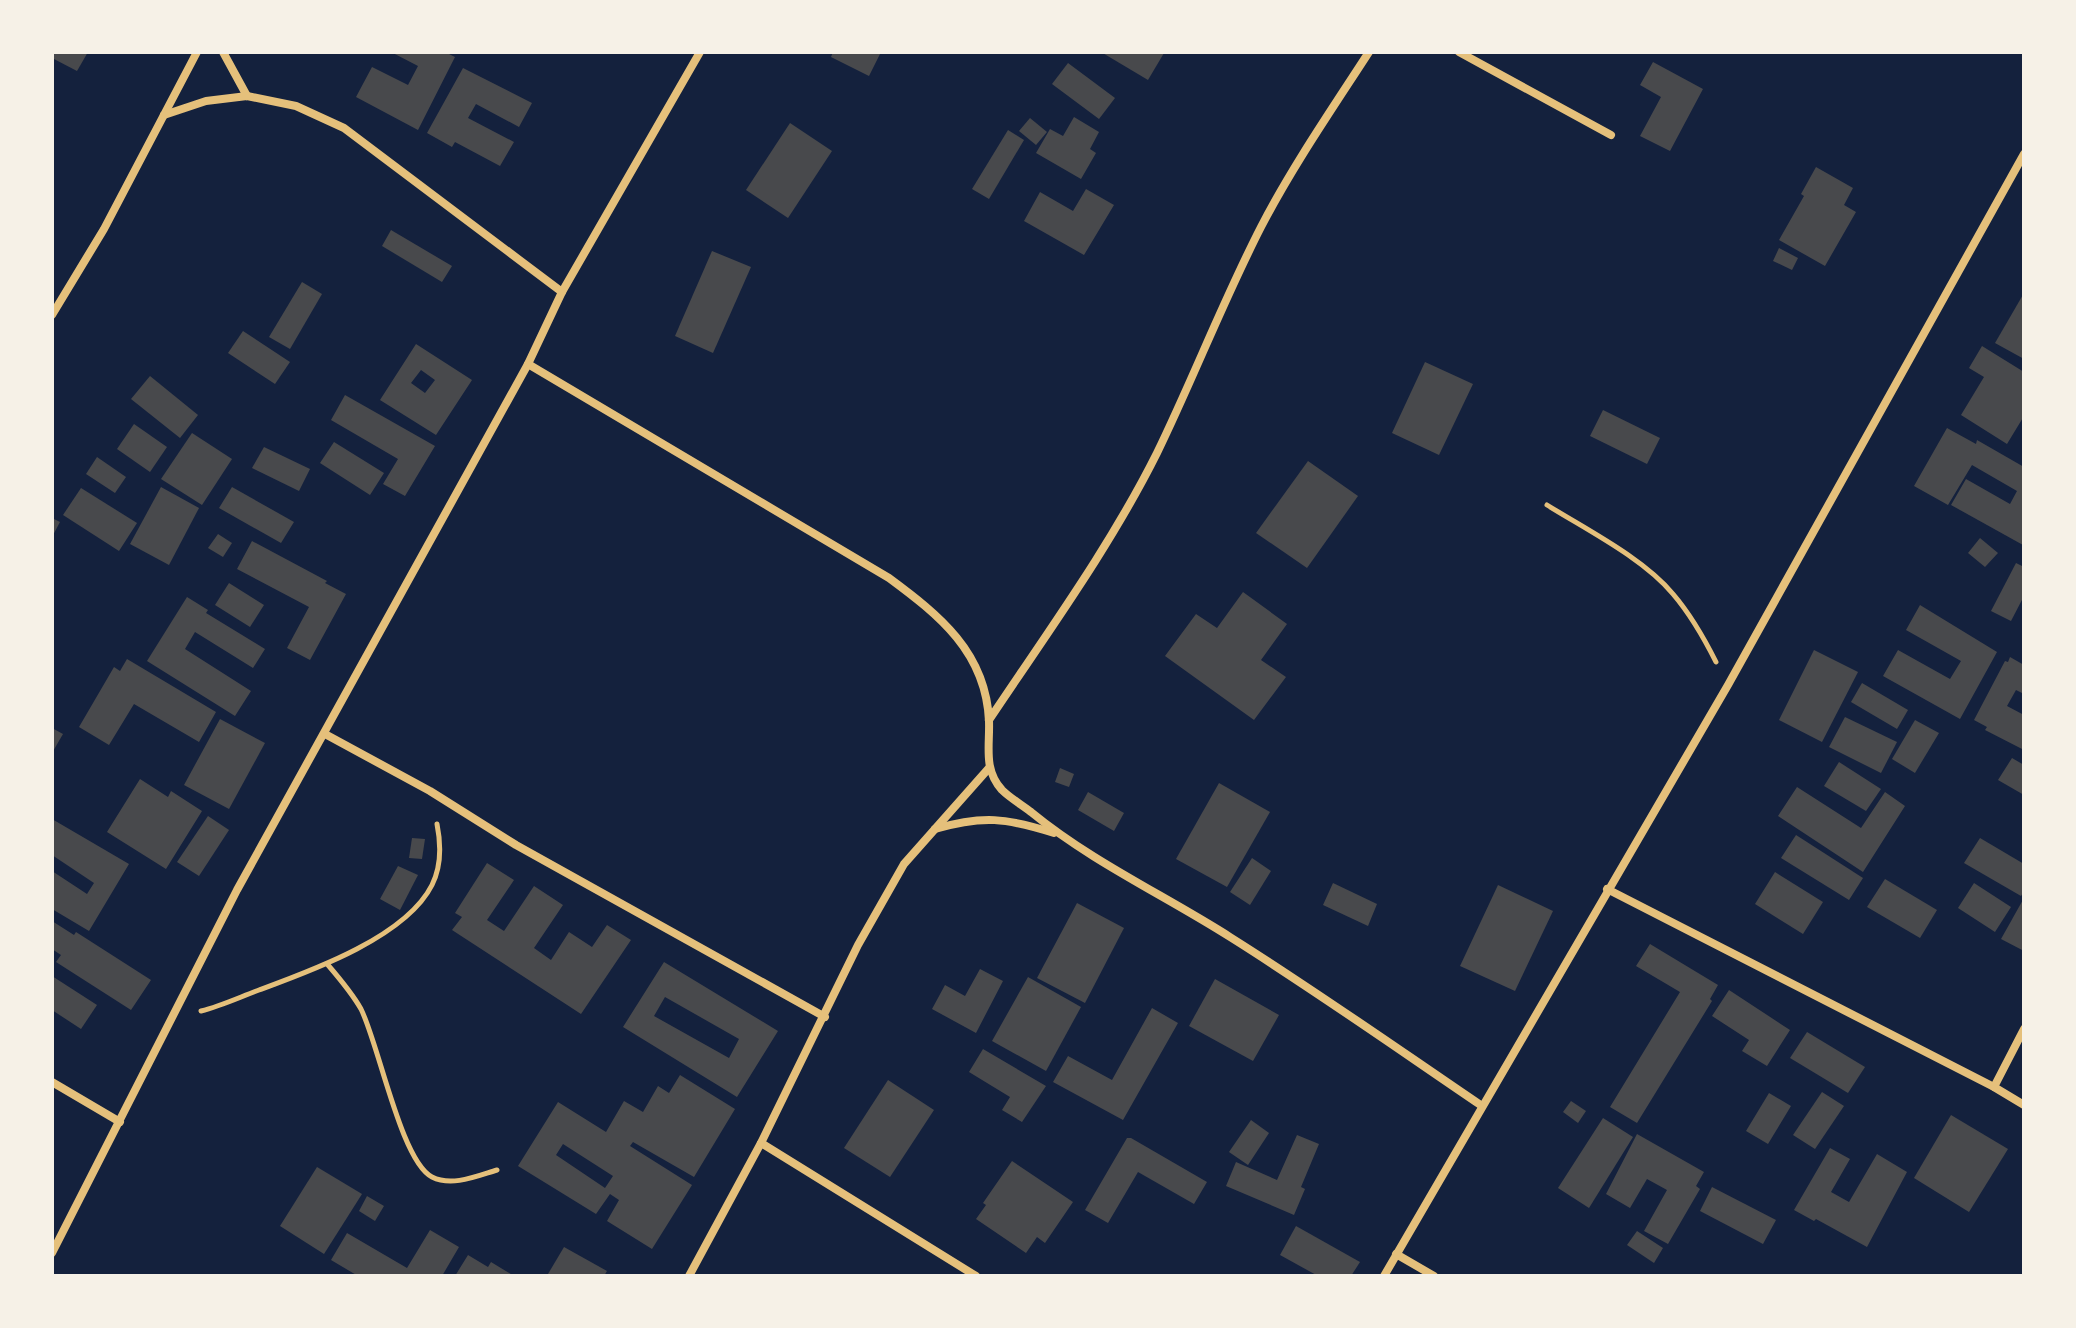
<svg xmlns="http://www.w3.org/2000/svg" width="2076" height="1328" viewBox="0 0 2076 1328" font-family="'Asap Condensed',sans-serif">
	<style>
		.building { fill: #48494c; fill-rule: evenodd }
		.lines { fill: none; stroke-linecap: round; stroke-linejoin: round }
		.path { stroke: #e5c07b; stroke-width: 5 }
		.minor { stroke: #e5c07b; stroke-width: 8 }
	</style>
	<rect width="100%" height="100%" fill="#14213d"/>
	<!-- building -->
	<g class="building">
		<polygon points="52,52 88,52 77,71 52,58"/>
		<polygon points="391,52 445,52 455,57 418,130 356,97 372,67 408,85 418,66"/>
		<polygon points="833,52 881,52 869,76 831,57"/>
		<polygon points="1101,52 1161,52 1164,53 1148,80"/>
		<polygon points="1653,62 1703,89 1670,151 1640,136 1661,97 1640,85"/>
		<polygon points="1068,63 1115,98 1099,119 1052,84"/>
		<polygon points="463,68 532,103 519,127 476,104 468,118 514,142 500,166 455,142 452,147 427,133"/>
		<polygon points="1074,117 1099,132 1090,149 1096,153 1081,179 1036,153 1050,129 1063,136"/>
		<polygon points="1030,118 1047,132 1036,145 1019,131"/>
		<polygon points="790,123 832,151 788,218 746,190"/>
		<polygon points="1008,130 1024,140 989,199 972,189"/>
		<polygon points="1816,167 1853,188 1844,205 1856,212 1825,266 1779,240 1804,196 1801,194"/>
		<polygon points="1086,189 1114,205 1084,255 1024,221 1040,192 1073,211"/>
		<polygon points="391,230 452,266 442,282 382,246"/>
		<polygon points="1779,248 1798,258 1792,270 1773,261"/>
		<polygon points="712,251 751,267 713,353 675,336"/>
		<polygon points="302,282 322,294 290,349 269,337"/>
		<polygon points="2024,293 2024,359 1995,343"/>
		<polygon points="243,331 290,362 275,384 228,353"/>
		<path d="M416,344l56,36 -36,55 -56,-35zM421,370l14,10 -10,13 -14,-10z"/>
		<polygon points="1982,346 2024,372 2024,416 2007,444 1961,415 1984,377 1969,368"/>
		<polygon points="1425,362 1473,384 1439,455 1392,433"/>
		<polygon points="150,376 198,415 180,438 131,399"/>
		<polygon points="345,395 435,446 405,496 383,484 398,459 331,420"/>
		<polygon points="1603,410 1660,438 1647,464 1590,436"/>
		<polygon points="134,424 167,447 150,472 117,449"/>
		<polygon points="1947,428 1976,444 1977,440 2024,467 2023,545 1951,505 1966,479 2010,504 2017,491 1972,465 1948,505 1914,486"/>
		<polygon points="192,433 232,459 202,505 161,479"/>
		<polygon points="334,442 384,473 370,495 320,463"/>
		<polygon points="264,447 310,469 299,491 252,468"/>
		<polygon points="97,457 126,477 115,493 86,474"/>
		<polygon points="1308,461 1358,496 1307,568 1256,533"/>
		<polygon points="161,487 199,508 169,565 130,544"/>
		<polygon points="232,487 294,522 281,543 219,508"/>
		<polygon points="81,488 137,523 119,551 63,515"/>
		<polygon points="52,518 60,522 52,537"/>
		<polygon points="218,534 232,543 223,557 208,548"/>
		<polygon points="1980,538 1998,553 1985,567 1968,553"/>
		<polygon points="252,541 327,581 325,583 346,594 310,660 287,648 309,607 237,569"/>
		<polygon points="2016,563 2024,567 2024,596 2011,621 1991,611"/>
		<polygon points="229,583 264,605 250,627 215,605"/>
		<polygon points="1243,592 1287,624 1261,660 1286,677 1254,720 1165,656 1196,614 1217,628"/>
		<polygon points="187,597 208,610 206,613 265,649 253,668 195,632 185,649 251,691 235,716 147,661"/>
		<polygon points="1920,605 1997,652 1960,719 1883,676 1898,650 1950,679 1961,661 1906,630"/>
		<polygon points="1814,650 1858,672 1822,742 1779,720"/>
		<polygon points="2010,657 2024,665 2024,694 2016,690 2007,706 2024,715 2024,750 1985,730 1987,727 1974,720 2005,661 2008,662"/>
		<polygon points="127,659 216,712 199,742 134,704 109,745 79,727 114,667 120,671"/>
		<polygon points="1862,683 1908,710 1897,729 1851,702"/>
		<polygon points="1845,717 1897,742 1881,773 1829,747"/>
		<polygon points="220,719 265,743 229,809 184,785"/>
		<polygon points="1915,720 1939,733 1915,773 1892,759"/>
		<polygon points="52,728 63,734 52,753"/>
		<polygon points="2012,758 2024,765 2024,795 1998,780"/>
		<polygon points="1839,762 1881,789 1866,811 1824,786"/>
		<polygon points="1060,768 1074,774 1069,787 1055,782"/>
		<polygon points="140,779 168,797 171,791 202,811 166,869 107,832"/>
		<polygon points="1219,783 1270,812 1227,887 1176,859"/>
		<polygon points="1797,787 1861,828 1885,792 1905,806 1863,872 1778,816"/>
		<polygon points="1088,792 1124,813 1114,831 1078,810"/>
		<polygon points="208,816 229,830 199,876 177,862"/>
		<polygon points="52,819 129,864 89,931 52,909 52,871 87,894 94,883 52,855"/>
		<polygon points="1796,835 1863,878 1849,900 1781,858"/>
		<polygon points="412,838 425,839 422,859 409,858"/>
		<polygon points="1980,838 2024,864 2024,891 2021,896 1964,863"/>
		<polygon points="1252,858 1271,871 1250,905 1230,892"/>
		<polygon points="487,863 514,880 487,920 504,931 534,886 563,905 534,948 551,960 569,932 592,947 607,925 631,940 581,1014 452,930 462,917 455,913"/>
		<polygon points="398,866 418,875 400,910 380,899"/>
		<polygon points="1775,872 1823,902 1803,934 1755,904"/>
		<polygon points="1885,879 1937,910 1920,938 1867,907"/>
		<polygon points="1333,883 1377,904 1368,926 1323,905"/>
		<polygon points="1974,883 2011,907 1995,932 1958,908"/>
		<polygon points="1498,885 1553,911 1515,991 1460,966"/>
		<polygon points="2024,898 2024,951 2001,939"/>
		<polygon points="1077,903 1124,928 1085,1003 1037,978"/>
		<polygon points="52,921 74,935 76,932 151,980 131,1010 56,962 61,955 52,949"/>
		<polygon points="1650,944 1718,985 1710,999 1712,1001 1637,1123 1610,1107 1680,992 1636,966"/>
		<path d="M664,962l114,69 -41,66 -114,-70zM665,997l74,42 -10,19 -75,-42z"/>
		<polygon points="980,969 1003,981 976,1033 932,1009 945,985 965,996"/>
		<polygon points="52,976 97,1005 81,1029 52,1010"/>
		<polygon points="1028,977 1081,1007 1046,1071 992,1041"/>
		<polygon points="1215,979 1279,1015 1253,1061 1189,1026"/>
		<polygon points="1729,990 1790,1030 1767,1066 1742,1051 1749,1040 1712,1016"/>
		<polygon points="1152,1008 1178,1023 1123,1120 1053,1082 1068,1056 1112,1080"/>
		<polygon points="1807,1032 1865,1067 1848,1093 1790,1058"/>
		<polygon points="983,1049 1046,1086 1022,1122 1002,1110 1010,1097 969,1072"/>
		<path d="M680,1075l55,34 -41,68 -61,-35 -3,4 62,39 -40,64 -45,-28 12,-21 -9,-6 -14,20 -78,-48 40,-64 48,30 18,-31 19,11 15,-26 11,7zM563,1144l50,32 -8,12 -49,-33z"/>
		<polygon points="888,1080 934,1110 890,1177 844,1148"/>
		<polygon points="1822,1092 1844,1106 1815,1149 1793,1135"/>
		<polygon points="1769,1093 1791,1106 1768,1144 1746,1131"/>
		<polygon points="1571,1101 1586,1111 1578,1123 1563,1112"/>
		<polygon points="1951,1115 2008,1149 1969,1212 1914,1178"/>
		<polygon points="1603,1118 1633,1137 1589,1208 1558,1188"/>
		<polygon points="1251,1120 1269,1133 1248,1165 1229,1152"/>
		<polygon points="1637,1134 1704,1172 1696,1186 1700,1189 1668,1244 1644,1231 1667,1190 1647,1179 1630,1208 1606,1194"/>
		<polygon points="1297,1135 1319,1144 1301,1187 1305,1189 1294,1215 1226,1186 1236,1162 1277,1180"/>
		<polygon points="1127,1138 1131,1138 1207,1182 1194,1204 1138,1172 1108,1223 1085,1210"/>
		<polygon points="1830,1148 1850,1159 1831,1192 1849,1202 1877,1154 1907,1172 1867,1247 1816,1219 1814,1221 1794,1210"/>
		<polygon points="1012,1161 1073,1202 1045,1243 1037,1237 1026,1253 976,1219 986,1205 983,1203"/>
		<polygon points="317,1167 362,1194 324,1254 280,1226"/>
		<polygon points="1712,1187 1776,1220 1763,1244 1700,1211"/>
		<polygon points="367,1196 384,1206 375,1221 359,1211"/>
		<polygon points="1296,1226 1360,1262 1351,1276 1318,1276 1280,1255"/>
		<polygon points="430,1230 459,1247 442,1276 358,1276 331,1260 347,1233 407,1268"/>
		<polygon points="1637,1231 1663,1248 1654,1263 1627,1245"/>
		<polygon points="564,1247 607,1271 604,1276 548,1274"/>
		<polygon points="468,1255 488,1267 491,1262 514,1276 455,1276"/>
	</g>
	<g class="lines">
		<!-- path -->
		<g class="path">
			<path d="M1547,505c40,25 96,53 126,89 18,21 31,44 43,68"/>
			<path d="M328,965c12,14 24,28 33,44 18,36 40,152 71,168 20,10 45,-1 65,-7"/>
			<path d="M201,1011c20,-5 39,-14 58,-21 52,-19 147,-53 173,-105 9,-18 9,-41 5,-61"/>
		</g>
		<!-- minor -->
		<g class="minor">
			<polyline points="223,52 247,96"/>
			<polyline points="1459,52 1611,135"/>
			<polyline points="164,115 206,101 247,96 296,106 344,128 562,292"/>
			<polyline points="52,315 104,229 197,52"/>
			<path d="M528,364l361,214c50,37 97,74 100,143 1,25 -6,48 13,69 8,8 20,15 29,22 61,50 133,83 199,125 86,54 168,112 252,169"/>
			<path d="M989,720c58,-87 121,-173 168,-267 36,-74 66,-152 104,-226 31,-60 71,-118 108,-175"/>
			<polyline points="325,734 430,791 516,845 825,1017"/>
			<path d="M935,829c48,-14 71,-11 119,4"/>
			<polyline points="1607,889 1994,1087 2024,1105"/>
			<polyline points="52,1082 120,1122"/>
			<polyline points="1994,1087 2024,1029"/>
			<polyline points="761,1143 976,1276"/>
			<polyline points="52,1253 237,890 528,364 562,292 700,52"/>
			<polyline points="1396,1254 1434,1276"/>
			<polyline points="689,1276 761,1143 858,945 904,864 989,768"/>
			<polyline points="1384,1276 1728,685 2024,154"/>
		</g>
	</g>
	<!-- border -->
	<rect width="2076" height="1328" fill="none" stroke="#f6f1e7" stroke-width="108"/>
</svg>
